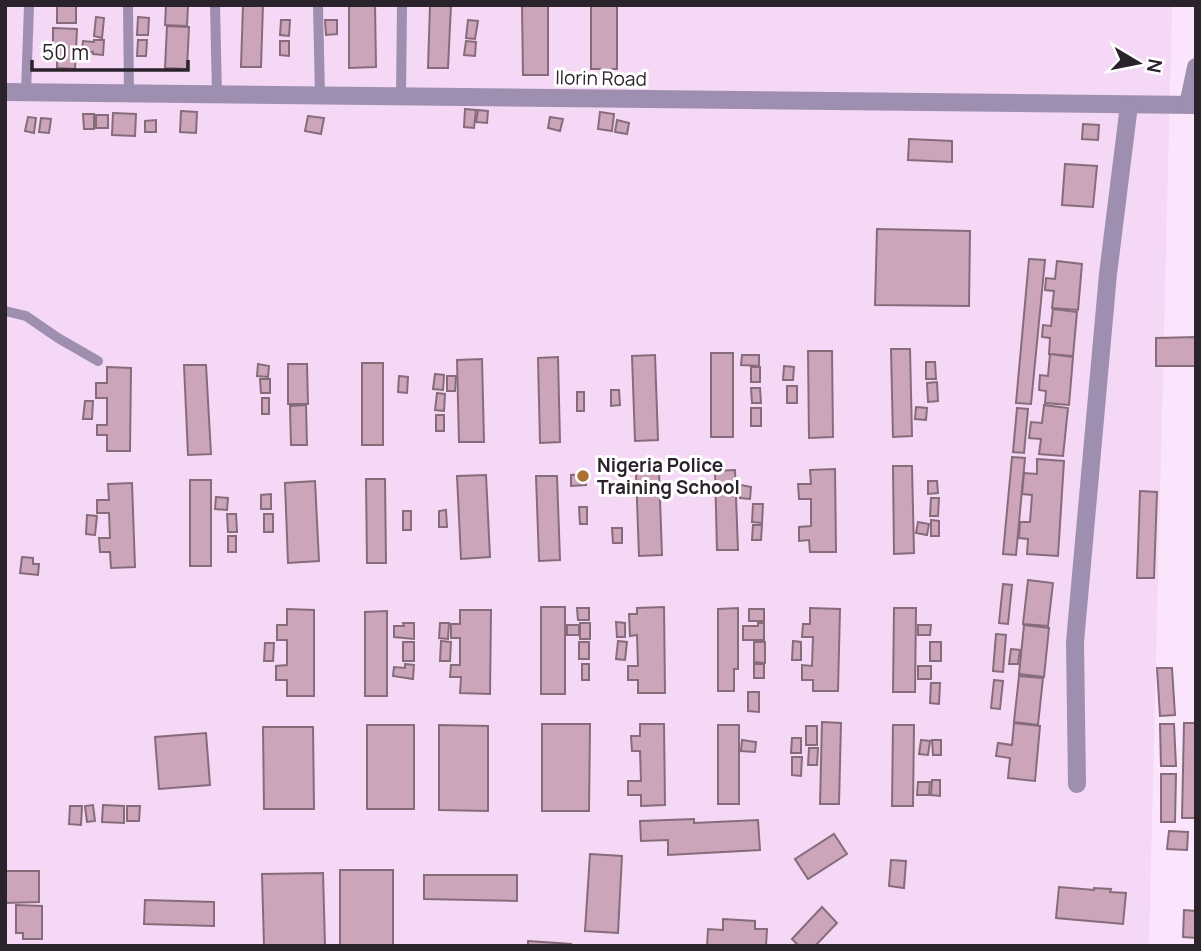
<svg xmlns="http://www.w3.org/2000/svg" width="1201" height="951" viewBox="0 0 1201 951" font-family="Manrope,sans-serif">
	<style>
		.built { fill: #f4d8f5 }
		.building { fill: #cda5bb; stroke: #866c7a; stroke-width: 2 }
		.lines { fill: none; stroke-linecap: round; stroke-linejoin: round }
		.service { stroke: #9e8fb0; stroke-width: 10 }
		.minor { stroke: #9e8fb0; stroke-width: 18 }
		.poi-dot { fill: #ad7034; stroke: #fff; stroke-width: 2.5 }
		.labels { text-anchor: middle; stroke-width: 6; stroke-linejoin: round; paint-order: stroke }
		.street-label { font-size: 19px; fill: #2b232b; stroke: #fff }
		.poi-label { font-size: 19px; font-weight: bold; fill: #2b232b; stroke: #fff; text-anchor: start }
	</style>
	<rect width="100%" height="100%" fill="#fbe5fc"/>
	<!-- built -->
	<polygon class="built" points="5,5 1172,5 1149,946 5,946"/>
	<!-- building -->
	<g class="building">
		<rect x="57" y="5" width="19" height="18"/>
		<polygon points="166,5 188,5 187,26 165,25"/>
		<polygon points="243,5 263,5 261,67 241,67"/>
		<polygon points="349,5 375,5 376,67 349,68"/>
		<polygon points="430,5 451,5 448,68 428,68"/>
		<polygon points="522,5 548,5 548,75 523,75"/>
		<rect x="591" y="5" width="26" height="64"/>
		<polygon points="96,17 104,18 102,38 94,36"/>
		<polygon points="138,17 149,18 148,35 137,35"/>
		<polygon points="281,20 290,20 289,36 280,35"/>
		<polygon points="325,20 337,20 337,34 326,35"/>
		<polygon points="468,20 478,21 475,39 466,38"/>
		<polygon points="167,26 189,27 187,69 165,68"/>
		<polygon points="53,28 77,29 75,69 57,68 57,56 53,56"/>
		<polygon points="94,40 104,40 103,55 93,54 93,52 82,51 83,41 94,42"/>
		<polygon points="138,40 147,40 146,56 137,56"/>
		<polygon points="280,41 289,41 289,56 280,55"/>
		<polygon points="466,41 476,42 475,56 464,55"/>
		<polygon points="465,109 476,110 474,128 464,127"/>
		<polygon points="478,110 488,111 487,123 476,122"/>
		<polygon points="181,111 197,112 196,133 180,132"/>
		<polygon points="600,112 614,114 612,131 598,129"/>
		<polygon points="113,113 136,114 135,136 112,135"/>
		<polygon points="83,114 94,114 94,129 84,129"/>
		<rect x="96" y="115" width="12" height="13"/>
		<polygon points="308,116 324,118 321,134 305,131"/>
		<polygon points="28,117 36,118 34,133 25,131"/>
		<polygon points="550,117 563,119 560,131 548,128"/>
		<polygon points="41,118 51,119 49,133 39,132"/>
		<polygon points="156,120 156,132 145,132 145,121"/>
		<polygon points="617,120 629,123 627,134 615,132"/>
		<polygon points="1083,124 1099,125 1098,140 1082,139"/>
		<polygon points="909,139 952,141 952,162 908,160"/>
		<polygon points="1065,164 1097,166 1093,207 1062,205"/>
		<polygon points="877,229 970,231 969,306 875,305"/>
		<polygon points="1029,259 1045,260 1031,404 1016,403"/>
		<polygon points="1057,261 1082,264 1078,310 1052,308 1054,291 1045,290 1046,278 1055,279"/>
		<polygon points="1053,309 1077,312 1073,356 1049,354 1050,338 1042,337 1043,325 1051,326"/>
		<polygon points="1196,337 1196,366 1156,366 1156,338"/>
		<polygon points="891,349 910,349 912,436 893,437"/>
		<polygon points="808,351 832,351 833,437 809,438"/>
		<rect x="711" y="353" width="22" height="84"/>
		<polygon points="1050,354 1073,357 1069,405 1045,403 1046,391 1039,390 1040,375 1048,376"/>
		<polygon points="655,355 658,440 635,441 632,356"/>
		<polygon points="742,355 759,355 759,366 741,365"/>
		<polygon points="558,357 560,442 540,443 538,358"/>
		<polygon points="482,359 484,442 459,442 457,360"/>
		<polygon points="926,362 935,362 936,379 926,379"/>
		<rect x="362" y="363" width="21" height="82"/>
		<polygon points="258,364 269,366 268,377 257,376"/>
		<polygon points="288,364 307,364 308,404 288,404"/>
		<polygon points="184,365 206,365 211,454 188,455"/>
		<polygon points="784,366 794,367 793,380 783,380"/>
		<polygon points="107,367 131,368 130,451 107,451 107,435 97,435 97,425 107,425 107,398 96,398 96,383 107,383"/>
		<rect x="751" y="367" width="9" height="15"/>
		<polygon points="435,374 444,375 443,390 433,389"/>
		<polygon points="399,376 408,377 407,393 398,392"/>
		<polygon points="447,376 456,376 455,391 447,391"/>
		<polygon points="260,379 270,379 270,393 261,393"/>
		<polygon points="937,382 938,401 928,402 927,383"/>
		<rect x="787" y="386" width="10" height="17"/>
		<polygon points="751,388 760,388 761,403 752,403"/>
		<polygon points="611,390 619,390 620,405 611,406"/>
		<rect x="577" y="392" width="7" height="19"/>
		<polygon points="437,393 445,394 444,411 435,410"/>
		<rect x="262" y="398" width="7" height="16"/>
		<polygon points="85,401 93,401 92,419 83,419"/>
		<polygon points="306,405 307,445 291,445 290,406"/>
		<polygon points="1044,405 1068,408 1063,456 1039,454 1041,439 1029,438 1031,422 1042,423"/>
		<polygon points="916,407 927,408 926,420 915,419"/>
		<rect x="751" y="408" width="10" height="18"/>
		<polygon points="1017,408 1028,409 1024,453 1013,452"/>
		<rect x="436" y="415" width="8" height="16"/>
		<polygon points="1012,457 1025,458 1016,555 1003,554"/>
		<polygon points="1037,459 1064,461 1058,556 1027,554 1028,539 1019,538 1020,522 1030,522 1032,495 1022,494 1024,473 1037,474"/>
		<polygon points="893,466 912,466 914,553 894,554"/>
		<polygon points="835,469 836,552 810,552 809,540 799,541 799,527 811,526 811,499 799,499 798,484 811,484 810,470"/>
		<polygon points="735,470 738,550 717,550 715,471"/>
		<polygon points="659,472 662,555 639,556 636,473"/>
		<polygon points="585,474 586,485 571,486 571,475"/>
		<polygon points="486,475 490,557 461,559 457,476"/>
		<polygon points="536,476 557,476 560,560 539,561"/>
		<polygon points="366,479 385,479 386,563 367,563"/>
		<rect x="190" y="480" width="21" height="86"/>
		<polygon points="315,481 319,561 288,563 285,483"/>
		<polygon points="928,481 937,481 938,493 928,494"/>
		<polygon points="132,483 135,567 111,568 110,552 100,552 99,538 110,538 109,513 97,513 97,500 109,500 108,484"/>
		<polygon points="741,485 751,487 750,499 740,498"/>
		<polygon points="1140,491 1157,492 1154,578 1137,578"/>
		<polygon points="271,494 271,509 261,509 261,495"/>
		<polygon points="216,497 228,498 227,510 215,509"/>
		<polygon points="931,498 939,498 938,516 930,516"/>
		<polygon points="753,504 763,504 762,523 752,522"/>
		<polygon points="579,507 587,507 587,524 580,524"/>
		<polygon points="446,510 447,527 439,527 439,511"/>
		<rect x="403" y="511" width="8" height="19"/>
		<polygon points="227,514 236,514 237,532 228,532"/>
		<rect x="264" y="514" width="9" height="18"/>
		<polygon points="87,515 97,516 95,535 86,534"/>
		<polygon points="931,520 939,521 939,536 931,536"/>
		<polygon points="918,522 929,524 927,535 916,533"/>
		<polygon points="753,525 762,525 761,540 752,540"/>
		<polygon points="612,528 622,528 622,543 613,543"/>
		<rect x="228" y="536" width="8" height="16"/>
		<polygon points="22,557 33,558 33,564 39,564 38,575 20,573"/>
		<polygon points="1028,580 1053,583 1048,626 1023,624"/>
		<polygon points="1003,584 1012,585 1008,624 999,623"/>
		<rect x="541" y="607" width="24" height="87"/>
		<polygon points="664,607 665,693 638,693 638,680 628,680 628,666 638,666 637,635 630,636 629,614 637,614 637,608"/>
		<polygon points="577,608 589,608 589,620 578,620"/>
		<polygon points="738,608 738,669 734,669 734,691 718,691 718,609"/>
		<polygon points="810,608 840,609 838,691 813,691 813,680 802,680 802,665 812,666 813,637 802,637 803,624 810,624"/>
		<polygon points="894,608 916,608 915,692 893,692"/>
		<polygon points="287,609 314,610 314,696 287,696 287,680 276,680 276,666 287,665 287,640 277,640 277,625 287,625"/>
		<rect x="749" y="609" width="15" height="12"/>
		<polygon points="460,610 491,610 490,694 460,693 461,677 450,677 451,665 460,665 460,638 451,638 451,624 460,624"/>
		<polygon points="387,611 387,696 365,696 365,612"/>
		<polygon points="616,622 625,623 625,637 617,637"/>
		<polygon points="403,623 414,623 414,639 394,637 394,626 404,626"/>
		<polygon points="440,623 449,623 448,639 439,638"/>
		<rect x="580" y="623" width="10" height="16"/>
		<polygon points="758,623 764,623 764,640 743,640 743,626 758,626"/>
		<rect x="567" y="625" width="12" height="10"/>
		<polygon points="918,625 931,625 930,635 918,635"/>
		<polygon points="1024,625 1049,628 1044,677 1019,674"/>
		<polygon points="996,634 1006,635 1003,672 993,671"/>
		<polygon points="441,641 451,642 450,661 440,661"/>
		<polygon points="618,641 627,642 625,660 616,659"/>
		<polygon points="793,641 801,642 801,660 792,660"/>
		<rect x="403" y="642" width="11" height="19"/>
		<rect x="579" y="642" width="10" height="17"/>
		<polygon points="754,642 765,642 765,663 754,662"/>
		<rect x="930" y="642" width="11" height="19"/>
		<polygon points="265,643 274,643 273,661 264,661"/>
		<polygon points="1011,649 1020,650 1018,664 1009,664"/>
		<polygon points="405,664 414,665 413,679 393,676 394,667 405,668"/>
		<rect x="582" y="664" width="7" height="16"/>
		<rect x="754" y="664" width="10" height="14"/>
		<rect x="918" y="666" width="13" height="13"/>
		<polygon points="1157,668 1172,668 1175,715 1160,716"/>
		<polygon points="1019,676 1043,678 1038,725 1014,722"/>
		<polygon points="994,680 1003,681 1000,709 991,708"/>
		<polygon points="931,683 940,683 939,704 930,703"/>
		<polygon points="748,692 759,692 759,712 748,711"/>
		<polygon points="822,722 841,723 839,804 820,804"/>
		<polygon points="1014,723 1040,726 1035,781 1008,778 1010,758 996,756 998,743 1012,745"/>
		<polygon points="1184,723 1196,723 1196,818 1182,818"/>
		<polygon points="542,724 590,724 589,811 542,811"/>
		<polygon points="640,724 664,724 665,805 641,806 641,795 628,795 628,781 641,781 640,751 632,751 631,736 640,736"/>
		<polygon points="1160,724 1174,724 1176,766 1161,766"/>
		<rect x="367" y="725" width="47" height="84"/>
		<polygon points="439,725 488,726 488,811 439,810"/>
		<rect x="718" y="725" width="21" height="79"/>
		<polygon points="893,725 914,725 913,806 892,806"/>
		<rect x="806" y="726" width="11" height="19"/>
		<polygon points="263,727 313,727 314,809 264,809"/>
		<polygon points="206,733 210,785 159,789 155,737"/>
		<polygon points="792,738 801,738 801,753 791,753"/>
		<polygon points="742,740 756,742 755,752 741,751"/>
		<polygon points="921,740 930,741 928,755 919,754"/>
		<polygon points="932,740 941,740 941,755 933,755"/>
		<polygon points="809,748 818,748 817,765 808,765"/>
		<polygon points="792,757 802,757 801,776 792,775"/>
		<polygon points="1161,774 1176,774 1175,822 1161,822"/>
		<polygon points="932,780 940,780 940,796 931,795"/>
		<polygon points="918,782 930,782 929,795 917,795"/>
		<polygon points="93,805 95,821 87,822 85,806"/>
		<polygon points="103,805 124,806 124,823 102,822"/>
		<polygon points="70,806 82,806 81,825 69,824"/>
		<polygon points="127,806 140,806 139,821 127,821"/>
		<polygon points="694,819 694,823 758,820 760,850 668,855 668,840 641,841 640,821"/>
		<polygon points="1169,831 1188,832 1187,850 1167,849"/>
		<polygon points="834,834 847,854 808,879 795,859"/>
		<polygon points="590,854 622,856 618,933 585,931"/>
		<polygon points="891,860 906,861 904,888 889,886"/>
		<rect x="340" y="870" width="53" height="76"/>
		<polygon points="5,871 39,871 39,902 5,903"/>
		<polygon points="323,873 325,946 264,946 262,874"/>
		<polygon points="424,875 517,875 517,901 424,899"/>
		<polygon points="1059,887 1094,890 1094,888 1111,889 1110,892 1126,893 1123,924 1056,918"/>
		<polygon points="145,900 214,902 214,926 144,924"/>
		<polygon points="16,905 42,906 42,939 23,939 23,933 16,933"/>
		<polygon points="822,907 837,923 815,946 799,946 792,939"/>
		<polygon points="1184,910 1196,911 1196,938 1183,937"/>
		<polygon points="723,919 755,921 755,929 767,929 766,946 707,946 708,929 723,930"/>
		<polygon points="528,941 571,944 571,946 528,946"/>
	</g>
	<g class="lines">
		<!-- service -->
		<g class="service">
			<polyline points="128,5 129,94"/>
			<polyline points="215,5 217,95"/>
			<polyline points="318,5 320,96"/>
			<polyline points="26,93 29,5"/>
			<polyline points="401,97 402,5"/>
			<polyline points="5,311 26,316 58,338 98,361"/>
		</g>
		<!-- minor -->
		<g class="minor">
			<polyline points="5,92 1196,105"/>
			<polyline points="1188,105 1196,67"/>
			<polyline points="1077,784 1075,642 1108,274 1129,105"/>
		</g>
	</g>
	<!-- markers -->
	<circle class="poi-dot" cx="583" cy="476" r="7"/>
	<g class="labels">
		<!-- street labels -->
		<g class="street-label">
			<text transform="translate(601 78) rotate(1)" y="7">Ilorin Road</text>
		</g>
		<!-- poi labels -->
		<g class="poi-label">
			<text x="597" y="472">Nigeria Police<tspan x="597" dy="22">Training School</tspan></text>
		</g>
	</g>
	<!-- border -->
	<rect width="1201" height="951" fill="none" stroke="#2b232b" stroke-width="14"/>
	<!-- north arrow -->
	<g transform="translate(1138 63) rotate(100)" stroke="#ffffff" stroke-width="5" paint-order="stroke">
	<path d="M0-5L12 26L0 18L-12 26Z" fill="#2b232b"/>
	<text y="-10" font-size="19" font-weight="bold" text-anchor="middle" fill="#2b232b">N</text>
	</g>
	<!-- scale -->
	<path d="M32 60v10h156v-10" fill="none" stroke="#2b232b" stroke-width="3.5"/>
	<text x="42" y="60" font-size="21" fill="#2b232b" stroke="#ffffff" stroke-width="5" paint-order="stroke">50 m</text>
</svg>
